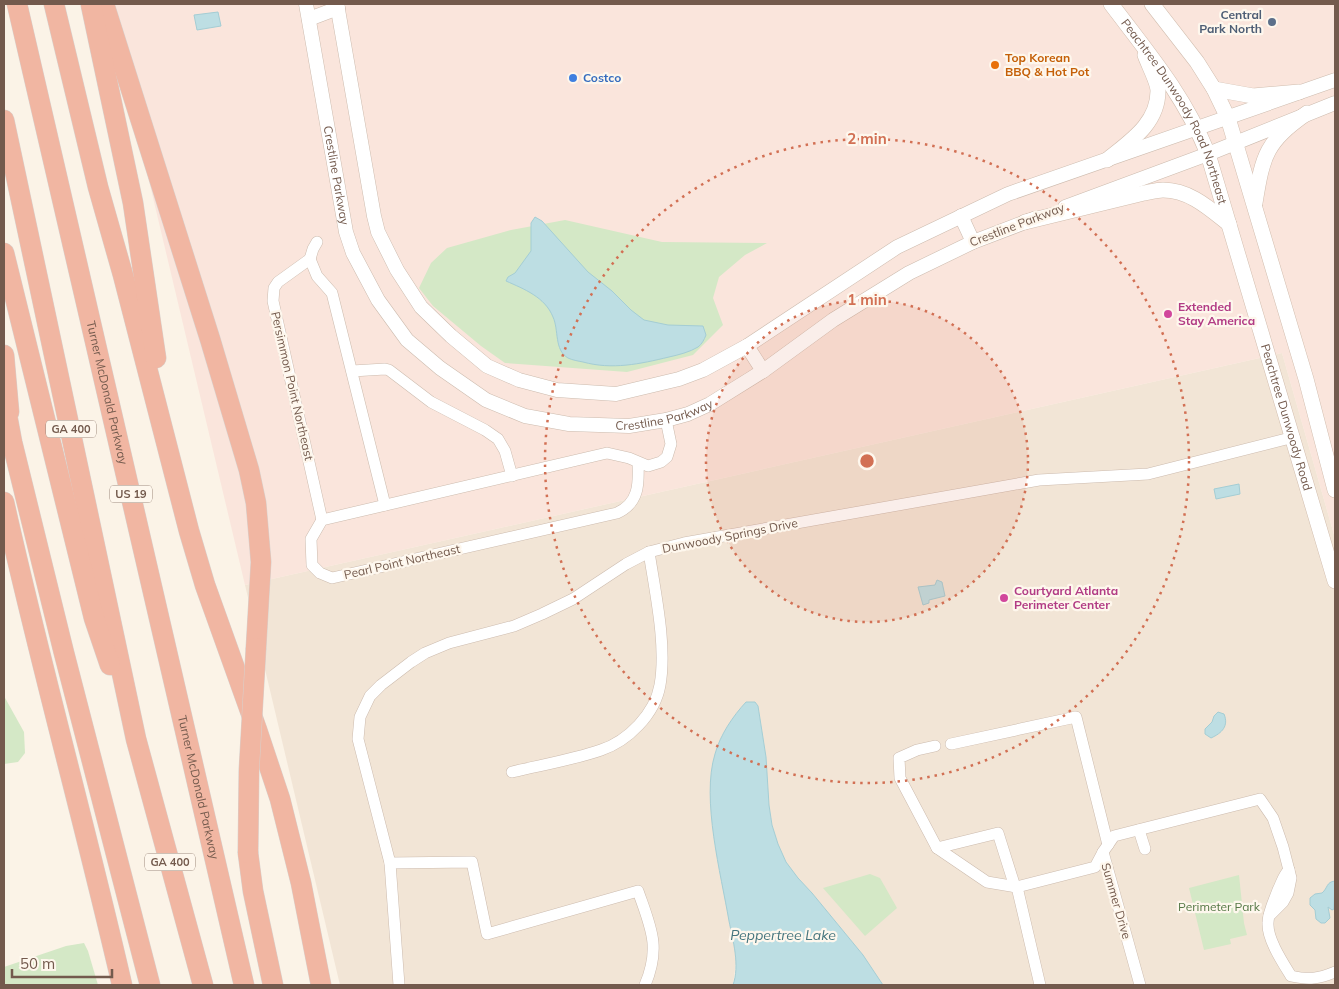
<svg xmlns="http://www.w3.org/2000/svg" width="1339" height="989" viewBox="0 0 1339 989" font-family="Mulish,sans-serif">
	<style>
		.residential { fill: #f2e5d6 }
		.commercial { fill: #fae5dc }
		.green { fill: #d4e8c6 }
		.water { fill: #bddee3; stroke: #a4cdd4 }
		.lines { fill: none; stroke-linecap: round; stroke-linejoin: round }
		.minor-casing { stroke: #ccbbae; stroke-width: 12 }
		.tertiary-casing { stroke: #ccbbae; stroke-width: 15 }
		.secondary-casing { stroke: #d1bdae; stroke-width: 16 }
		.motorway-casing { stroke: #d8d1cd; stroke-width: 21 }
		.minor { stroke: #fff; stroke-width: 11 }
		.tertiary { stroke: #fff; stroke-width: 14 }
		.secondary { stroke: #fff; stroke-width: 15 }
		.motorway { stroke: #f1b6a2; stroke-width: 20 }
		.motorway-bridge-casing { stroke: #d8d1cd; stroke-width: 21; stroke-linecap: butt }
		.motorway-bridge { stroke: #f1b6a2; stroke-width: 20 }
		.ring { fill: none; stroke: #d27054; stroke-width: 2.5; stroke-dasharray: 2.5 5 }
		.service-dot { fill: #5c6f8a; stroke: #fef7ed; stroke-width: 2 }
		.food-dot { fill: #e8710a; stroke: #fef7ed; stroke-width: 2 }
		.shop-dot { fill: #3f7fe0; stroke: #fef7ed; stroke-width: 2 }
		.hotel-dot { fill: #d1479c; stroke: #fef7ed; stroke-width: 2 }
		.labels { text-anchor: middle; stroke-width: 4.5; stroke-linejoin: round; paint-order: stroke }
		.shield { fill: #fef7ed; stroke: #9d897d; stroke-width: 1 }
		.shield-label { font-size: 11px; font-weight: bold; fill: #735a4d }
		.service-label { font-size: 12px; font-weight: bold; fill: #4e5e75; stroke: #fef7ed; text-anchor: end }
		.food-label { font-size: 12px; font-weight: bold; fill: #c56008; stroke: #fef7ed; text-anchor: start }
		.shop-label { font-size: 12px; font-weight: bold; fill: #366cbe; stroke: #fef7ed; text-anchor: start }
		.street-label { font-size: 12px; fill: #735a4d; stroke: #fef7ed }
		.hotel-label { font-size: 12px; font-weight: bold; fill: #b23c85; stroke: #fef7ed; text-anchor: start }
		.park-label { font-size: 12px; fill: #557846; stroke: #fef7ed }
		.water-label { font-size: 14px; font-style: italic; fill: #45757e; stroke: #fef7ed }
		.centre { fill: #d27054; stroke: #fef7ed; stroke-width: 2.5 }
		.ring-label { font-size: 15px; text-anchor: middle; font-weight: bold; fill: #d27054; stroke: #fef7ed; stroke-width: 4.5; stroke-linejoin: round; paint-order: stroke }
	</style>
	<rect width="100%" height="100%" fill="#fbf3e7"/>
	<!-- residential -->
	<polygon class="residential" points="1282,353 1335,538 1335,985 883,985 863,955 812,893 798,878 786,862 778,844 772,825 769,805 766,757 758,707 755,702 746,702 741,708 722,735 715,754 714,842 734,942 736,962 733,985 340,985 245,585"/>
	<!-- commercial -->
	<polygon class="commercial" points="107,4 1335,4 1335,538 1282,353 245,585"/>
	<!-- green -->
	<g class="green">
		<polygon points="565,220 662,242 767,243 745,255 719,277 713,298 723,325 693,355 627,372 505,363 481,346 433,306 419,288 431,263 447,248 511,230"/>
		<polygon points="4,696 24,732 25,753 18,762 4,764"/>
		<polygon points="870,874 880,878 897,908 865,936 823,888"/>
		<polygon points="1239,875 1244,923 1247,935 1230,939 1231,944 1204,950 1189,888"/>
		<polygon points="84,943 88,951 98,985 4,985 4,967 66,946"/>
	</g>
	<!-- water -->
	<g class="water">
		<polygon points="218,12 221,26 197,30 194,15"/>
		<path d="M535,217l7,4 46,51 24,19 19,19 13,10 24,5 35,1 3,9c-2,5 -4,9 -8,12 -8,5 -20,8 -29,10 -29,7 -57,13 -86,5 -5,-1 -11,-2 -15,-4 -14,-8 -9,-28 -15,-41 -8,-20 -29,-28 -47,-36l2,-4 7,-4 16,-22v-28z"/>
		<polygon points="1239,484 1240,494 1216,499 1214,489"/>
		<polygon points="937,580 942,582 945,596 929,600 929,603 923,605 918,587 935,585"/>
		<path d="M746,702h9l3,4 8,51 3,48 3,20 6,19 8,18 12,16 14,15 51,62 20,30h-150c7,-20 0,-44 -4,-64 -8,-47 -28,-122 -14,-167 5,-19 18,-38 31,-52z"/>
		<path d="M1218,712l6,2c5,12 -2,19 -13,24l-6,-4v-5l7,-7 2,-6z"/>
		<path d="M1335,881l-1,28 -2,1 -4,-3 2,11 -5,5h-4l-5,-4 -1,-9 -5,-5v-7l5,-4 7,-1c6,-5 4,-11 13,-12z"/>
	</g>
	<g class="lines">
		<!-- minor casing -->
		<g class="minor-casing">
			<g id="minor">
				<polyline points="310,259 278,282 274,288 273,301 322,520"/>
				<polyline points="310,259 317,276 332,293 385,505"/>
				<polyline points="310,259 313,249 317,242"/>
				<polyline points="352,371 385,369 389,370 431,402 485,430 498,439 505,451 512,476"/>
				<path d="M638,463c1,21 1,40 -21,50l-285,65 -12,-5 -8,-8 -1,-26 11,-19 285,-67 22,5 19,8 13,-4 6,-5 4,-13 -5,-24"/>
				<polyline points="951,744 1076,717 1108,845"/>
				<polyline points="935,746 917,750 899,758 900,778 937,848 987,882 1017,887 1095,867 1103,852 1114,836 1260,799 1273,818 1283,847 1291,878 1288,893 1283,902 1269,916"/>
				<path d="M512,772c29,-7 60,-12 89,-22 27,-9 54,-36 59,-65 7,-40 -5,-93 -11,-133"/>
				<polyline points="1139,830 1145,849"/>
				<polyline points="937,848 998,833 1015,887"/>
				<polyline points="1103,852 1140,985"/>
				<path d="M390,863l82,-1 15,72 151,-43c13,37 23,56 7,94"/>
				<path d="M1289,870c-6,6 -7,12 -11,20 -4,11 -10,22 -10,33 -1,16 15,40 23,53 18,4 27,3 44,-4"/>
				<polyline points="1017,887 1040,985"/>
				<polyline points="399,985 390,863 358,739 360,717 370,696 381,685 411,662 425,653 449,643 514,626 542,614 573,599 626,564 649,552 684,543 1039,480 1148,474 1294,437"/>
			</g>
		</g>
		<!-- tertiary casing -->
		<g class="tertiary-casing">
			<g id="tertiary">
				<path id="s1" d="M306,4l40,228 7,21 25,47 29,40 33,28 46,32 39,16 44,8 60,2 37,-6 22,-6 22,-10 53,-33 70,-51 76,-47 64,-31 63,-24"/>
				<polyline points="337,4 374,216 378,232 397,270 421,307 451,336 487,366 519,380 557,390 616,394 679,379 703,370 747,346 897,247 1008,194 1335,80"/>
				<polyline points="309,19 338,8"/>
				<polyline points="1065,207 1208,154 1335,103"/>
				<polyline points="961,216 973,242"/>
				<polyline points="747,346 763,371"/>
			</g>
		</g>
		<!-- secondary casing -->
		<g class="secondary-casing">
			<g id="secondary">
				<path id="s2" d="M1111,4c38,50 73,91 97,150l127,427"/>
				<polyline points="1152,4 1197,62 1214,89 1228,118 1306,379 1335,490"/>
				<polyline points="1214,89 1253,96 1299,92"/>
				<path d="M1107,160c22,-18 51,-36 51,-69 0,-9 -10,-27 -13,-36"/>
				<path d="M1255,203c8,-49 11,-61 52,-90"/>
				<path d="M1025,222l119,-29c6,-1 13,-3 19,-3 27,0 47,19 66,34"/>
			</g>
		</g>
		<!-- motorway casing -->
		<g class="motorway-casing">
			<g id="motorway">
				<path id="s3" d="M17,4l227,981"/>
				<polyline points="54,4 98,187 123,275 189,531 205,585 257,730 280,799 301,883 321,985"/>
				<polyline points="104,4 210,339 249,470 256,503 261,562 256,648"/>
				<polyline points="91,5 133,203 156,358"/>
				<polyline points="4,120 136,739 203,985"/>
				<polyline points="4,253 94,618 110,665"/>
				<polyline points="4,355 9,412"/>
				<polyline points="4,399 12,442 64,653 150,985"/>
				<path d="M4,502c36,162 81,322 118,483"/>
				<polyline points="248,853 253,891 273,985"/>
			</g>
		</g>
		<!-- minor -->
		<use href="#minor" class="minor"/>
		<!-- tertiary -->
		<use href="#tertiary" class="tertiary"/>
		<!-- secondary -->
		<use href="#secondary" class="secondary"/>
		<!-- motorway -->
		<use href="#motorway" class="motorway"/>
		<!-- motorway-bridge casing -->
		<g class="motorway-bridge-casing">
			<polyline id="motorway-bridge" points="248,853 249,770 256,648"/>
		</g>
		<!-- motorway-bridge -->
		<use href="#motorway-bridge" class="motorway-bridge"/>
	</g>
	<!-- distance rings -->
	<circle cx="867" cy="461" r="161" fill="#d27054" fill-opacity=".12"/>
	<g class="ring">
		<circle cx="867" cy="461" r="161"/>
		<circle cx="867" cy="461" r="322"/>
	</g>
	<!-- markers -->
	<circle class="service-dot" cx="1272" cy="22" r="5"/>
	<circle class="food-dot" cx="995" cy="65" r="5"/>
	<circle class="shop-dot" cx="573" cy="78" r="5"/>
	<g class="hotel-dot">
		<circle cx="1168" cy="314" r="5"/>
		<circle cx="1004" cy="598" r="5"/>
	</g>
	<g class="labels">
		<!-- shield labels -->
		<g class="shield">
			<rect x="46" y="420.5" width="50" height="17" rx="4"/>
			<rect x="110" y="485.5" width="42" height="17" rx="4"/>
			<rect x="145" y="853.5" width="50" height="17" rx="4"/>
		</g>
		<g class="shield-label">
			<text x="71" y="433">GA 400</text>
			<text x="131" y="498">US 19</text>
			<text x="170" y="866">GA 400</text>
		</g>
		<!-- service labels -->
		<g class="service-label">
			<text x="1262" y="19">Central<tspan x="1262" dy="14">Park North</tspan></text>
		</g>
		<!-- food labels -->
		<g class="food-label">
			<text x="1005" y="62">Top Korean<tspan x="1005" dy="14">BBQ &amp; Hot Pot</tspan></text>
		</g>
		<!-- shop labels -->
		<g class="shop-label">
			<text x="583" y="82">Costco</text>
		</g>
		<!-- street labels -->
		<g class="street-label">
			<text dy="4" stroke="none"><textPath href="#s2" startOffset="126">Peachtree Dunwoody Road Northeast</textPath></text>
			<text dy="4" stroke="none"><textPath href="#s1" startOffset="174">Crestline Parkway</textPath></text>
			<text transform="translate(1017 225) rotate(-21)" y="4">Crestline Parkway</text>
			<text transform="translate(292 386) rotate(77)" y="4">Persimmon Point Northeast</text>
			<text dy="4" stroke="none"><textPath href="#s3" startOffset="399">Turner McDonald Parkway</textPath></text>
			<text dy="4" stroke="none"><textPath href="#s1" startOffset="639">Crestline Parkway</textPath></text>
			<text dy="4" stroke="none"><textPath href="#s2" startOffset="454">Peachtree Dunwoody Road</textPath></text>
			<text transform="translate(730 536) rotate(-11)" y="4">Dunwoody Springs Drive</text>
			<text transform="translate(402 562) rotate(-13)" y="4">Pearl Point Northeast</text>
			<text dy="4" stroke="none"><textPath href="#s3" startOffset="804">Turner McDonald Parkway</textPath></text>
			<text transform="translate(1116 901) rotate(74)" y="4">Summer Drive</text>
		</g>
		<!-- hotel labels -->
		<g class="hotel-label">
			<text x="1178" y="311">Extended<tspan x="1178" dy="14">Stay America</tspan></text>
			<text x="1014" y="595">Courtyard Atlanta<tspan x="1014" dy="14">Perimeter Center</tspan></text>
		</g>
		<!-- park labels -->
		<g class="park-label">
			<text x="1219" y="911">Perimeter Park</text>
		</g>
		<!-- water labels -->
		<g class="water-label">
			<text x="783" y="940">Peppertree Lake</text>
		</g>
	</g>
	<circle cx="867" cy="461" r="8" class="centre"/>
	<g class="ring-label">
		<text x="867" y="144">2 min</text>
		<text x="867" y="305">1 min</text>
	</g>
	<!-- border -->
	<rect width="1339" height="989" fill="none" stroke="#735a4d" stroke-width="10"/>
	<!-- scale -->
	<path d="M12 969v8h100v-8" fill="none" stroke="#735a4d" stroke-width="2.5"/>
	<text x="20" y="969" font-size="15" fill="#735a4d" stroke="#fef7ed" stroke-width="4" paint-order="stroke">50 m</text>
</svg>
